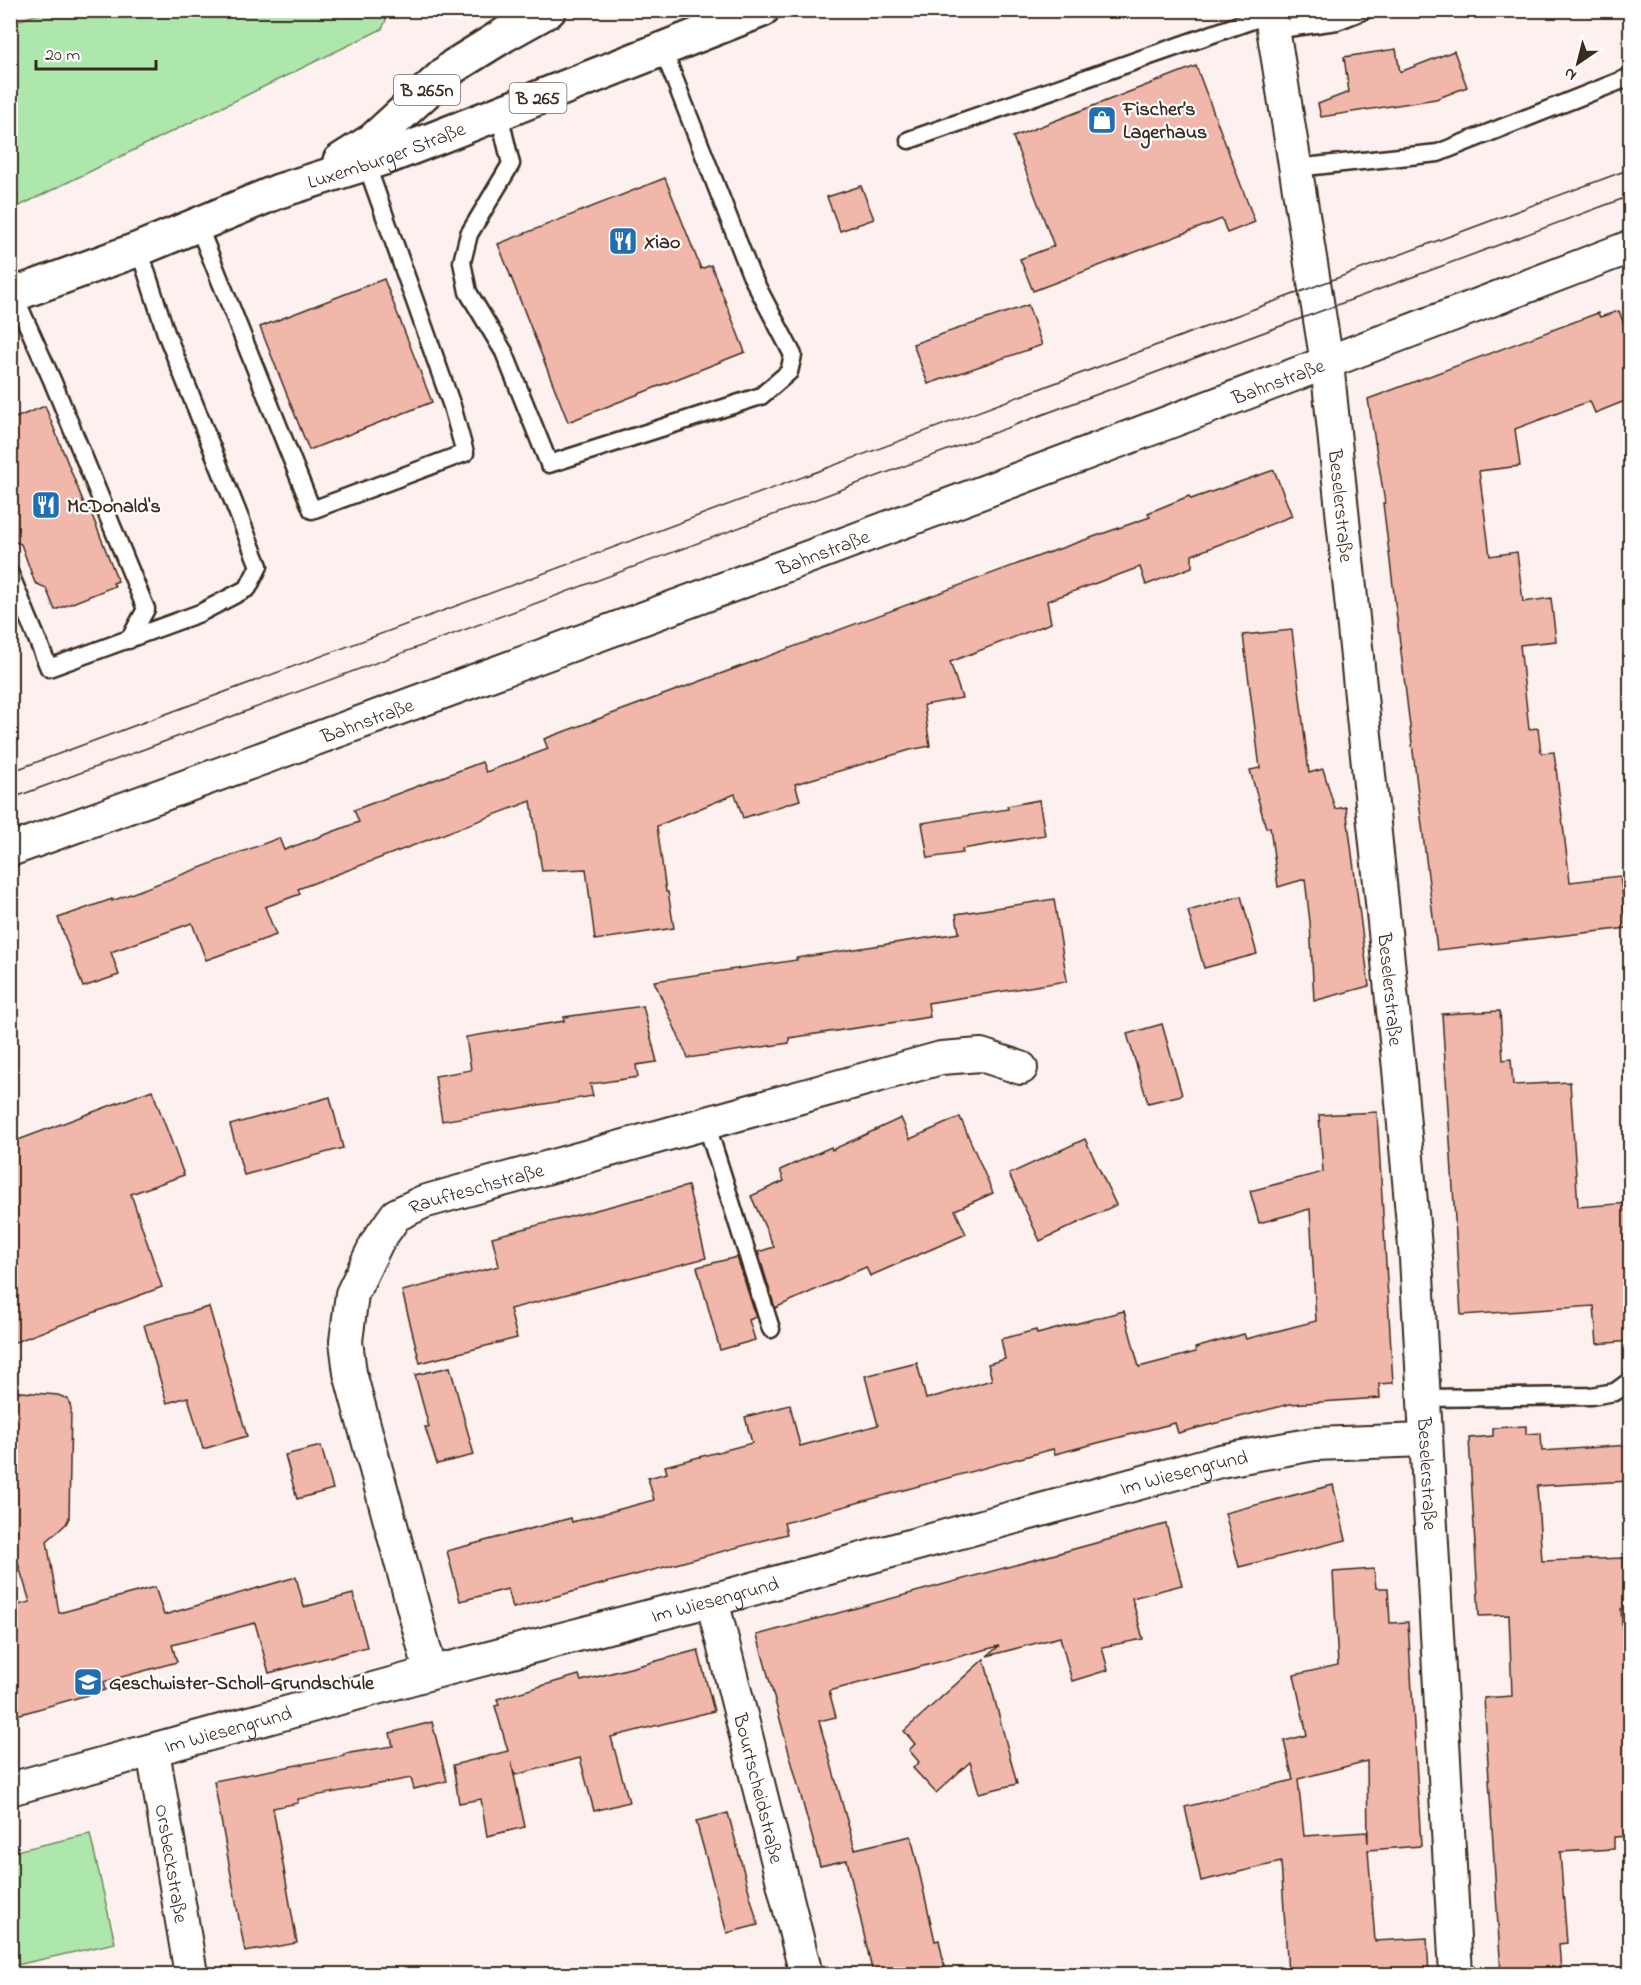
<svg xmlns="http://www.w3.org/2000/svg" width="1641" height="1985" viewBox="0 0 1641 1985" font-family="'Indie Flower',sans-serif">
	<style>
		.green { fill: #ade7ac; stroke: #748865; stroke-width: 1.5 }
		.building { fill: #f1b7ab; stroke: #3b2a1e; stroke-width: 1.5; fill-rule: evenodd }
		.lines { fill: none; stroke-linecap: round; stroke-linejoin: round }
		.service-casing { stroke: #3b2a1e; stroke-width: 21 }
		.minor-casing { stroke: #3b2a1e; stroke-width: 36 }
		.primary-casing { stroke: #3b2a1e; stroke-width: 38 }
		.service { stroke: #fff; stroke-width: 16 }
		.minor { stroke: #fff; stroke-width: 32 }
		.primary { stroke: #fff; stroke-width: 33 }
		.tram { stroke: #3b2a1e; stroke-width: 1.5 }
		.labels { text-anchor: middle; stroke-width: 4.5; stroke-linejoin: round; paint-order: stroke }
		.shield { fill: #fff; stroke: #766a62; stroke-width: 1.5 }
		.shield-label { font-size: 18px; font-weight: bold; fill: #3b2a1e }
		.poi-label { font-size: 20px; font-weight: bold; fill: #3b2a1e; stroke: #fff; text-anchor: start }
		.street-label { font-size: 20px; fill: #3b2a1e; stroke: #fff }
	</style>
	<rect width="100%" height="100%" fill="#fcf1ee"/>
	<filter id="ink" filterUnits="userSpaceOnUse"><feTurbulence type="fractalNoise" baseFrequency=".0167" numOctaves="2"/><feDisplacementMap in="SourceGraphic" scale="12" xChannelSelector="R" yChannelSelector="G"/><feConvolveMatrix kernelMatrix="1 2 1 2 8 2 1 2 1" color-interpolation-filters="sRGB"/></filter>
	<g filter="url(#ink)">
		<!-- green -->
		<g class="green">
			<polygon points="50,10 390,10 390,11 382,29 11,210 11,23"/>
			<polygon points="90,1834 115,1943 12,1966 11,1852"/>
		</g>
		<!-- building -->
		<g class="building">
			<polygon points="1396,49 1400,72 1454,51 1467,87 1436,99 1321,117 1318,104 1349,92 1344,57"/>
			<polygon points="1196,66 1255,222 1227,233 1222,219 1033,291 1020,259 1054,246 1013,137"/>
			<polygon points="665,178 701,269 711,265 745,352 568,422 498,244"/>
			<polygon points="861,186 874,219 840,231 827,197"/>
			<polygon points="384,279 432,402 309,450 260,327"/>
			<polygon points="1028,305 1042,345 928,384 913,344"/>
			<polygon points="1619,311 1630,340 1630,399 1595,413 1590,401 1515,429 1520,466 1479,471 1490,556 1517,552 1523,602 1551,598 1556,641 1520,645 1529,729 1538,728 1541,753 1554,752 1570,882 1620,876 1627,928 1437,950 1383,503 1385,503 1368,399 1598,313 1600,317"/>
			<polygon points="45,406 87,511 90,510 118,581 113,583 115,586 55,610 46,588 35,583 21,544 15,542 10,530 10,420"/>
			<polygon points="1274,470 1292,516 1192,555 1192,567 1146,585 1140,567 1047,601 1051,623 950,662 962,698 924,705 930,746 910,750 795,784 800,800 743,818 735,794 657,826 666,892 668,892 674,928 595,940 586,869 542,871 531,801 298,889 300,894 265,907 276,935 206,960 192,923 111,952 119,975 83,987 58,918 112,899 112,901 279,838 284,850 359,822 354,810 482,762 486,772 548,749 544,739 1039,556 1150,517 1148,513 1189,496 1191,499"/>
			<polygon points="1292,630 1309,773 1323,769 1335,809 1346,807 1369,986 1314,1001 1310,922 1305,879 1278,887 1270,827 1266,828 1250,770 1260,768 1243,635"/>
			<polygon points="1039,800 1045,835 962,849 963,853 928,858 922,823 1008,809 1007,806"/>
			<polygon points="1241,896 1257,954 1204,968 1188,911"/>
			<polygon points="1054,899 1067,981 928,1003 930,1017 789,1038 789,1043 688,1058 654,981 797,960 796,958 959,933 956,914"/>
			<polygon points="643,1006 657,1062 636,1065 638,1077 590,1084 593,1096 442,1121 435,1076 471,1070 466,1037 564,1021 564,1017"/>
			<polygon points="1500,1011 1503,1060 1511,1059 1513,1085 1570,1082 1578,1207 1630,1203 1630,1341 1597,1344 1594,1306 1461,1315 1442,1014"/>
			<polygon points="1162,1024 1182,1095 1148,1103 1127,1034"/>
			<polygon points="152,1090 184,1175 131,1194 162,1287 10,1344 10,1143"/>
			<polygon points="330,1097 343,1148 244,1175 230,1125"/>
			<polygon points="1377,1112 1393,1383 1379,1384 1380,1398 1290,1404 1178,1433 1175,1423 1055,1454 1053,1449 784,1523 787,1534 513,1608 508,1589 460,1601 447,1551 571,1518 572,1522 654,1500 648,1478 667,1473 665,1466 752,1443 745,1417 790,1405 800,1446 878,1425 865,1376 917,1363 926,1399 992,1380 988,1364 1005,1359 1001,1339 1036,1330 1037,1334 1124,1311 1139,1367 1196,1352 1195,1348 1244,1334 1246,1339 1316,1321 1310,1209 1259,1223 1250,1191 1323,1172 1319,1115"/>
			<polygon points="960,1117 993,1193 955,1210 966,1234 870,1276 866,1267 775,1308 758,1252 774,1247 751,1196 784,1181 780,1170 831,1147 832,1150 901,1118 910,1139"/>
			<polygon points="1085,1139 1116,1205 1040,1241 1009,1174"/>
			<polygon points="688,1186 706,1258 510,1309 517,1338 420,1363 402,1291 499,1266 492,1237"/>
			<polygon points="737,1257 756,1317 749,1320 755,1340 720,1350 697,1267"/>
			<polygon points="209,1307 247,1436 203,1449 188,1397 167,1403 144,1325"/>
			<polygon points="450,1367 474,1455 437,1464 425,1427 429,1427 415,1375"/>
			<polygon points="10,1391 58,1395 68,1399 71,1408 69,1518 66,1524 47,1541 59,1613 155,1587 164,1615 296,1577 304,1607 353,1594 367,1647 269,1673 255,1623 172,1645 177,1662 103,1682 105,1690 10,1717 10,1607 30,1602 10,1537"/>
			<polygon points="1526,1426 1526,1434 1541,1433 1542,1451 1630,1445 1630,1481 1537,1486 1542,1561 1624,1558 1627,1609 1621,1609 1625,1671 1630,1671 1630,1836 1614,1837 1614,1849 1560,1852 1567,1943 1559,1944 1561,1972 1553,1972 1554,1974 1501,1974 1484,1698 1512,1696 1509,1615 1479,1616 1469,1438 1493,1436 1493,1428"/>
			<polygon points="321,1446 333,1489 297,1499 285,1455"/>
			<polygon points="1333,1485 1346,1540 1239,1567 1225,1513"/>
			<polygon points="1166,1524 1182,1585 1132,1598 1143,1639 1102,1647 1108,1670 1072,1681 1060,1637 987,1656 999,1646 829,1691 836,1717 819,1721 855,1849 911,1836 935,1941 939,1940 945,1969 925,1974 873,1974 847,1860 820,1866 757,1635"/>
			<path d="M1374,1569l2,19h12l2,35 18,-1 13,224 -53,4 7,91 52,-3 2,36h-141l-7,-112 -80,19 -16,-74 108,-27 -9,-39 23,-6 -13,-60 44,-10 -5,-93zM1367,1761l1,82 -1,-11 -63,4 -6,-57z"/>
			<polygon points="698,1650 714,1711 611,1737 629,1802 594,1811 580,1758 515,1775 511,1761 525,1827 487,1836 481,1799 459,1803 453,1765 508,1751 495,1706 499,1705 497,1699 579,1675 581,1681"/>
			<polygon points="984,1659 1017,1784 979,1793 970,1762 936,1793 913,1768 919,1762 909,1750 915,1744 904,1731"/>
			<polygon points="432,1722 447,1781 414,1789 411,1778 298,1799 298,1803 273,1808 297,1943 245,1952 214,1781 344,1756 344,1754 393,1746 390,1733"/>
			<polygon points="728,1813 758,1925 727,1933 696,1821"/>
		</g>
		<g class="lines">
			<!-- service casing -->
			<g class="service-casing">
				<g id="service">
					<polyline points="1273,30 1337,21 1365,10"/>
					<polyline points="499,114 511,164 469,234 462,262 468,292 504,352 549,464 761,396 789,372 793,355 751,275 663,50"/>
					<polyline points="909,140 1270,14"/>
					<polyline points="1295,168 1438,153 1630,77"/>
					<polyline points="198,225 312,510 465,453 452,406 366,163"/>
					<polyline points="14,295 52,380 146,609 129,640"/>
					<polyline points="10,574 49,668 200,613 248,588 259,566 166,333 139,249"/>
					<polyline points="706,1123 771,1329"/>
					<polyline points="1424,1398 1591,1396 1615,1392 1630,1381"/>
				</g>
			</g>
			<!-- minor casing -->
			<g class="minor-casing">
				<g id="minor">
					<path id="s1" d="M1270,10l57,353 72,706 17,189 40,716"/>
					<path id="s2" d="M10,850c542,-196 1082,-397 1620,-603"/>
					<path id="s3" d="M712,1600l94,374"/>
					<path id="s4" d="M431,1673l-81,-300 -4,-32 6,-47 25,-52 19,-27 27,-13 518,-144 40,-3 40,13"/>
					<path id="s5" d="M153,1751l38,223"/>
					<path id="s6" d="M10,1789l421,-116 281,-73 508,-139 94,-17 112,-4"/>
				</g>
			</g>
			<!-- primary casing -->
			<g class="primary-casing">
				<g id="primary">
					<polyline points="340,161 373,140 454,66 504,35 549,10"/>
					<path id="s7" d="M10,296l129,-47 140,-58 111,-35 372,-146"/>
				</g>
			</g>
			<!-- service -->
			<use href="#service" class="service"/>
			<!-- minor -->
			<use href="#minor" class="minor"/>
			<!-- primary -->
			<use href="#primary" class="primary"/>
			<!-- tram -->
			<g class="tram">
				<polyline points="10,772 1630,169"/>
				<polyline points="10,799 1630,196"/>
			</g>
		</g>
	</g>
	<!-- icons -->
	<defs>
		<g id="shop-square" transform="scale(1.5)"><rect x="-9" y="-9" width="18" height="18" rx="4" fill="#1f6fb2" stroke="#fff"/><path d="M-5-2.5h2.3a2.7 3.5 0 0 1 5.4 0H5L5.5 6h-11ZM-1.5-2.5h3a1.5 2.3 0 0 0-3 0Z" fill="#fff"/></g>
		<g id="restaurant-square" transform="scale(1.5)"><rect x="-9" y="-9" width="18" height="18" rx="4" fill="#1f6fb2" stroke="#fff"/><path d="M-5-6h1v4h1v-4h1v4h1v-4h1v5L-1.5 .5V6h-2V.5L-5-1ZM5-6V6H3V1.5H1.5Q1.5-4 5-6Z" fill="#fff"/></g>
		<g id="school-square" transform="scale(1.5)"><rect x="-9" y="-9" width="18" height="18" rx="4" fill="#1f6fb2" stroke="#fff"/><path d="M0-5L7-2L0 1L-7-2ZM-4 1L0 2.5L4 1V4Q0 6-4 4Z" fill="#fff"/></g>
	</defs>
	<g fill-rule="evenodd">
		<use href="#shop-square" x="1102" y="120"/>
		<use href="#restaurant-square" x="623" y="241"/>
		<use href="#restaurant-square" x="46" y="505"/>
		<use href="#school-square" x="88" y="1682"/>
	</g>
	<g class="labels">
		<!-- shield labels -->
		<g class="shield">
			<rect x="394" y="75" width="66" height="30" rx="4.5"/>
			<rect x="509.5" y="83" width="57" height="30" rx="4.5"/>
		</g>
		<g class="shield-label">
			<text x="427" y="96">B 265n</text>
			<text x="538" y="104">B 265</text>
		</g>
		<!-- poi labels -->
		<g class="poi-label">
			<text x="1123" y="115">Fischer’s<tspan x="1123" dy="23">Lagerhaus</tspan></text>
			<text x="644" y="248">Xiao</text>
			<text x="67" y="512">McDonald's</text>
			<text x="109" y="1689">Geschwister-Scholl-Grundschule</text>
		</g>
		<!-- street labels -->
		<g class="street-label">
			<text dy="7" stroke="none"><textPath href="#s7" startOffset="402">Luxemburger Straße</textPath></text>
			<text dy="7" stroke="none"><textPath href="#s2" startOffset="1352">Bahnstraße</textPath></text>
			<text dy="7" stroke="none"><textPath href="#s1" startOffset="501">Beselerstraße</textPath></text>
			<text dy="7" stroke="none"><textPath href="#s2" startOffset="866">Bahnstraße</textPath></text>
			<text dy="7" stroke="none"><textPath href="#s2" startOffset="380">Bahnstraße</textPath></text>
			<text dy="7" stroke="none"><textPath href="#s1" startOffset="987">Beselerstraße</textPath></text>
			<text dy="7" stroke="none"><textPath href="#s4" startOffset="566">Raufteschstraße</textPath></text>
			<text dy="7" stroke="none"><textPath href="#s6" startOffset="1216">Im Wiesengrund</textPath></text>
			<text dy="7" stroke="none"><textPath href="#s1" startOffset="1473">Beselerstraße</textPath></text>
			<text dy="7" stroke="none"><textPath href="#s6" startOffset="730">Im Wiesengrund</textPath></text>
			<text dy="7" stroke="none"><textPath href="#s6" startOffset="226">Im Wiesengrund</textPath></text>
			<text dy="7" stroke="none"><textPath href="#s3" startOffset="194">Bourtscheidstraße</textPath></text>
			<text dy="7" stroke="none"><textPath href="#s5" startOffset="114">Orsbeckstraße</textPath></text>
		</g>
	</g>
	<!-- margin -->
	<rect width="1641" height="1985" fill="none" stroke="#fff" stroke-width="36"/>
	<rect x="18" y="18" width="1605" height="1949" fill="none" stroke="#3b2a1e" stroke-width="2" filter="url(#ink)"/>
	<!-- north arrow -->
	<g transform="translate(1578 63) rotate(215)" stroke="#ffffff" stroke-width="4.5" paint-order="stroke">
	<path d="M0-4.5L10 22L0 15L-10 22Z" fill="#3b2a1e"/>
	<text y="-9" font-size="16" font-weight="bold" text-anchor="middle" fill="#3b2a1e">N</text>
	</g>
	<!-- scale -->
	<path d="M36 60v9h120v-9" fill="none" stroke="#3b2a1e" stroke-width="3"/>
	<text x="45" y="60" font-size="18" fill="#3b2a1e" stroke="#ffffff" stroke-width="4.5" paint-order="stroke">20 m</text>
</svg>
